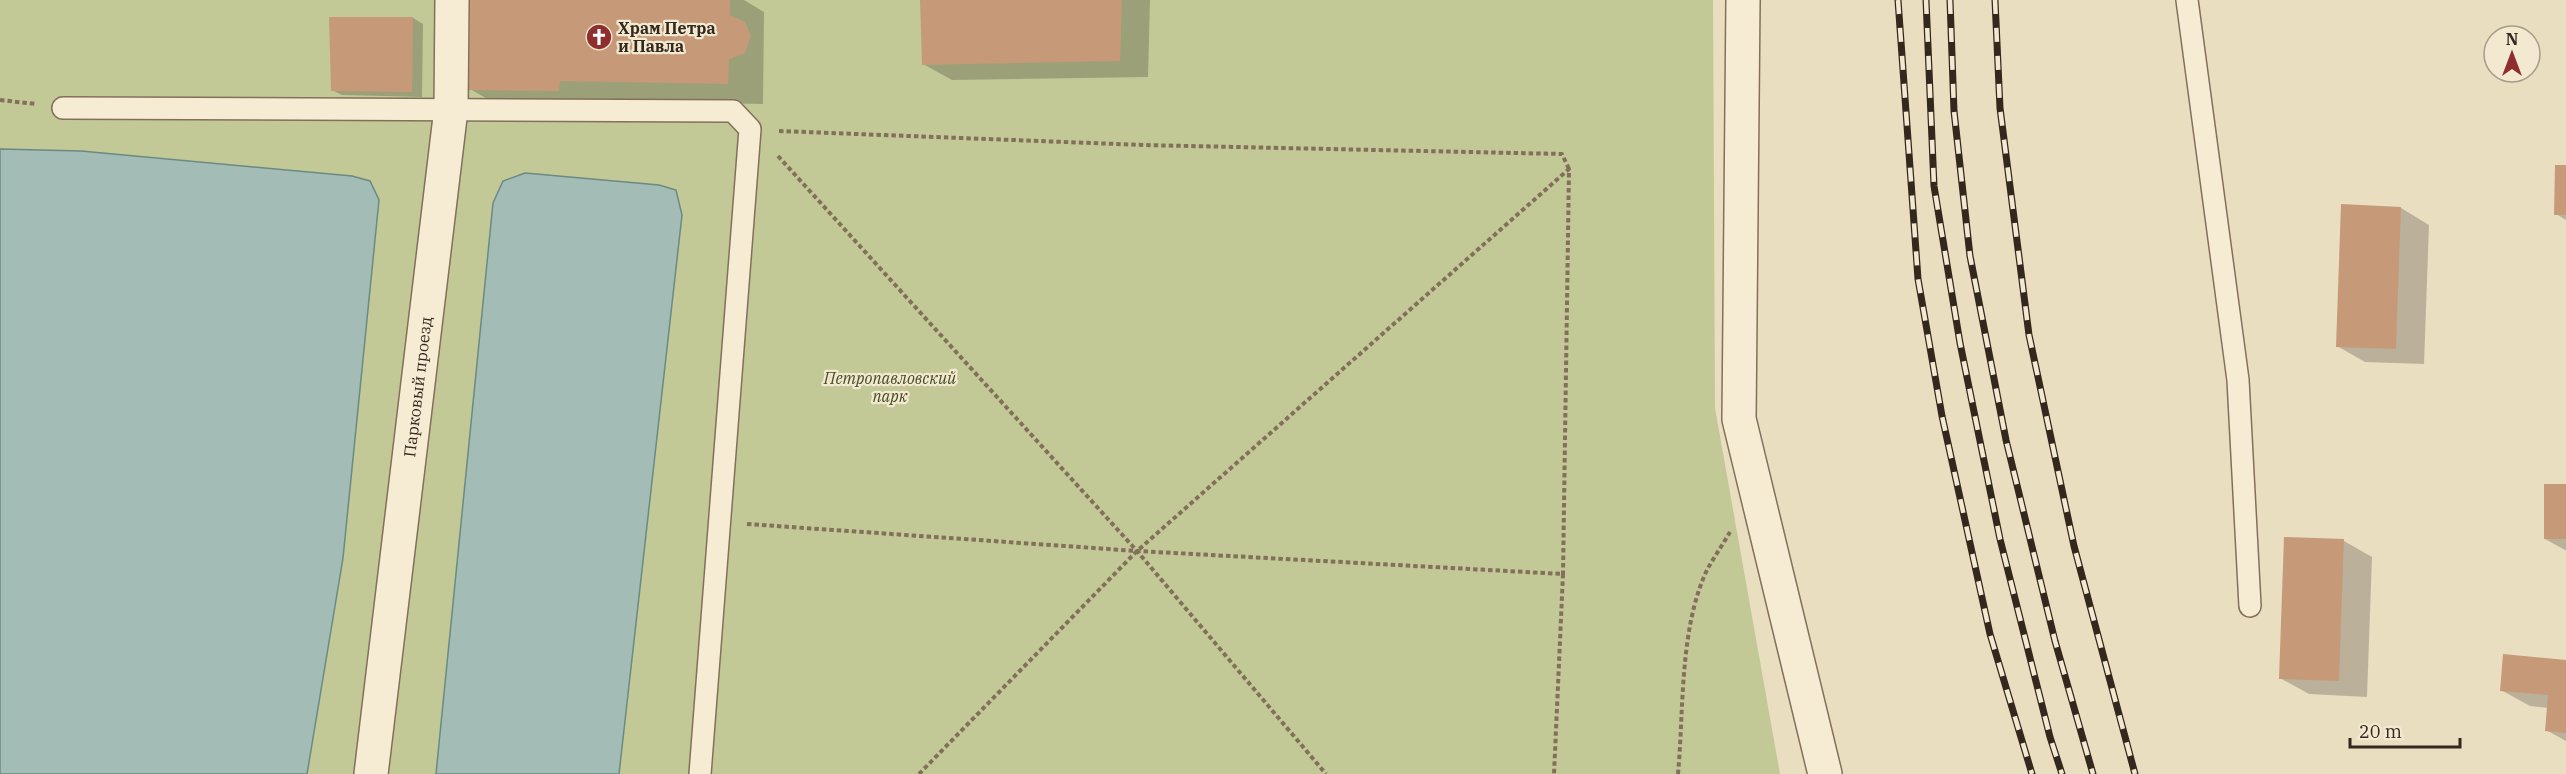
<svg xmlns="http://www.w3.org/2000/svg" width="2566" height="774" viewBox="0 0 2566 774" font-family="'IBM Plex Serif',serif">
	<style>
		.green { fill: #c2c896 }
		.water { fill: #a3bdb6; stroke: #6b8a83; stroke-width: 1.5 }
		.shadow { fill: #0003 }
		.building { fill: #c69a79 }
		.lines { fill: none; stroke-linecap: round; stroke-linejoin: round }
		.service-casing { stroke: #83705a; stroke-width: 24 }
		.minor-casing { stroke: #83705a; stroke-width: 36 }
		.path { stroke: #83705a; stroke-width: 4; stroke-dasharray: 4.5 3; stroke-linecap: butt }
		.service { stroke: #f6ecd3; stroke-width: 21 }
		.minor { stroke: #f6ecd3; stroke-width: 33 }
		.rail-casing { stroke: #33281d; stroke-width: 7 }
		.rail { stroke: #f3e9d0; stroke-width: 4.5; stroke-dasharray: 14; stroke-linecap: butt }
		.labels { text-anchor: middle; stroke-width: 4.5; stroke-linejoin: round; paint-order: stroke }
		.poi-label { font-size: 16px; font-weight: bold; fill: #33281d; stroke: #f3e9d0; text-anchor: start }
		.park-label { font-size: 16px; font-style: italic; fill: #444e25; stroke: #f3e9d0 }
		.street-label { font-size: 16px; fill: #33281d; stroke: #f3e9d0 }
	</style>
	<rect width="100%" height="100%" fill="#eadec1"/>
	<!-- green -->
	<polygon class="green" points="0,0 1713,0 1715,408 1780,774 0,774"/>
	<!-- water -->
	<g class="water">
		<polygon points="0,149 81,151 352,176 370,181 379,200 343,558 307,774 0,774"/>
		<polygon points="525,173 659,185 676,190 682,215 619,774 436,774 493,203 503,181"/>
	</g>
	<!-- shadow -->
	<g class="shadow">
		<polygon points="472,0 744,0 764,12 763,104 594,101 505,109 470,89"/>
		<polygon points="922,0 1150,0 1148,77 952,80 923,64"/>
		<polygon points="413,18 423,24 422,97 342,95 332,90"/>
		<polygon points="2566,167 2566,220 2556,214"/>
		<polygon points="2401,208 2429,225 2424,364 2365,362 2337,346"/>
		<polygon points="2566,486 2566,550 2565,550 2545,539"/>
		<polygon points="2344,541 2372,557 2367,697 2309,694 2280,678"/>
		<polygon points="2566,661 2566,741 2546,730 2548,708 2530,706 2501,690"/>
	</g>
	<!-- building -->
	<g class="building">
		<polygon points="470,0 730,0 730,15 745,22 751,36 745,53 729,59 728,84 560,81 559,91 469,90"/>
		<polygon points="920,0 1122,0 1120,61 922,65"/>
		<polygon points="329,17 413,17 412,92 331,91"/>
		<polygon points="2555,165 2566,165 2566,215 2554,215"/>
		<polygon points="2341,204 2401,207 2396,349 2336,347"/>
		<rect x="2544" y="484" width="22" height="55"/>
		<polygon points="2284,537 2344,539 2339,681 2279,679"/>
		<polygon points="2503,654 2566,660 2566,733 2545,731 2548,695 2500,691"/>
	</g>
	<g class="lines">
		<!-- service casing -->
		<g class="service-casing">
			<g id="service">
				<polyline points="2187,0 2238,380 2250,606"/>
				<polyline points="63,108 733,111 750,129 700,774"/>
			</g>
		</g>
		<!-- minor casing -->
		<g class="minor-casing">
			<g id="minor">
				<polyline points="1743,0 1739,419 1825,774"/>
				<path id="s1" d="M371,774l80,-665 1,-109"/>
			</g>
		</g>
		<!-- path -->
		<g class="path">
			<polyline points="0,100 36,104"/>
			<polyline points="779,131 1143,145 1562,154 1569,169"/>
			<polyline points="778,156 1137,551 1326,774"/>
			<polyline points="747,524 1137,551 1563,574 1554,774"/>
			<polyline points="919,774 1137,551 1569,169 1563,574"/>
			<path d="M1678,774c6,-64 1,-147 30,-206 7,-12 15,-24 22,-36"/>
		</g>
		<!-- service -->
		<use href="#service" class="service"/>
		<!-- minor -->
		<use href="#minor" class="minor"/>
		<!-- rail casing -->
		<g class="rail-casing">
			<g id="rail">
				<polyline points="1898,0 1918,279 1942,416 1990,634 2032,774"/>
				<polyline points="1926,0 1934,186 1960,343 2000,539 2050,737 2062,774"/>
				<polyline points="1950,0 1954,111 1970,256 2006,440 2055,641 2093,774"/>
				<polyline points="1995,0 2000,108 2029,335 2074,546 2135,774"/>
			</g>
		</g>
		<!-- rail -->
		<use href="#rail" class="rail"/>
	</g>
	<!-- icons -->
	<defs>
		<g id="church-disc" transform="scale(1.35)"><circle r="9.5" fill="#8e2e2e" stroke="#f3e9d0"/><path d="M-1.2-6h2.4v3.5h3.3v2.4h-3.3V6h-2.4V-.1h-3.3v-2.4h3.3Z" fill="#fff"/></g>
	</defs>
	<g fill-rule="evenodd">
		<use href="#church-disc" x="599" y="37"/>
	</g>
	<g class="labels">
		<!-- poi labels -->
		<g class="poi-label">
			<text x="618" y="34">Храм Петра<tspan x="618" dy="18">и Павла</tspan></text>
		</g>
		<!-- park labels -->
		<g class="park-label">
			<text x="890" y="384">Петропавловский<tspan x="890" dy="18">парк</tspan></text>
		</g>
		<!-- street labels -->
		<g class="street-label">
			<text dy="6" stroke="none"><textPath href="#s1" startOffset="390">Парковый проезд</textPath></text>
		</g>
	</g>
	<!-- north arrow -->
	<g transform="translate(2512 54)"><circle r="28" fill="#f3e9d0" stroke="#a69c88" stroke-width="1.5"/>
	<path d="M0-4.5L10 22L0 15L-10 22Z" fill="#8e2e2e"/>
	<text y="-9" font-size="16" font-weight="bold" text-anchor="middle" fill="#33281d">N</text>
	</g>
	<!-- scale -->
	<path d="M2350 738v9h110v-9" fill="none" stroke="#33281d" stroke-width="3"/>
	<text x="2359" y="738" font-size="18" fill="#33281d" stroke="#f3e9d0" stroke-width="4.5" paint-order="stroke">20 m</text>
</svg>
